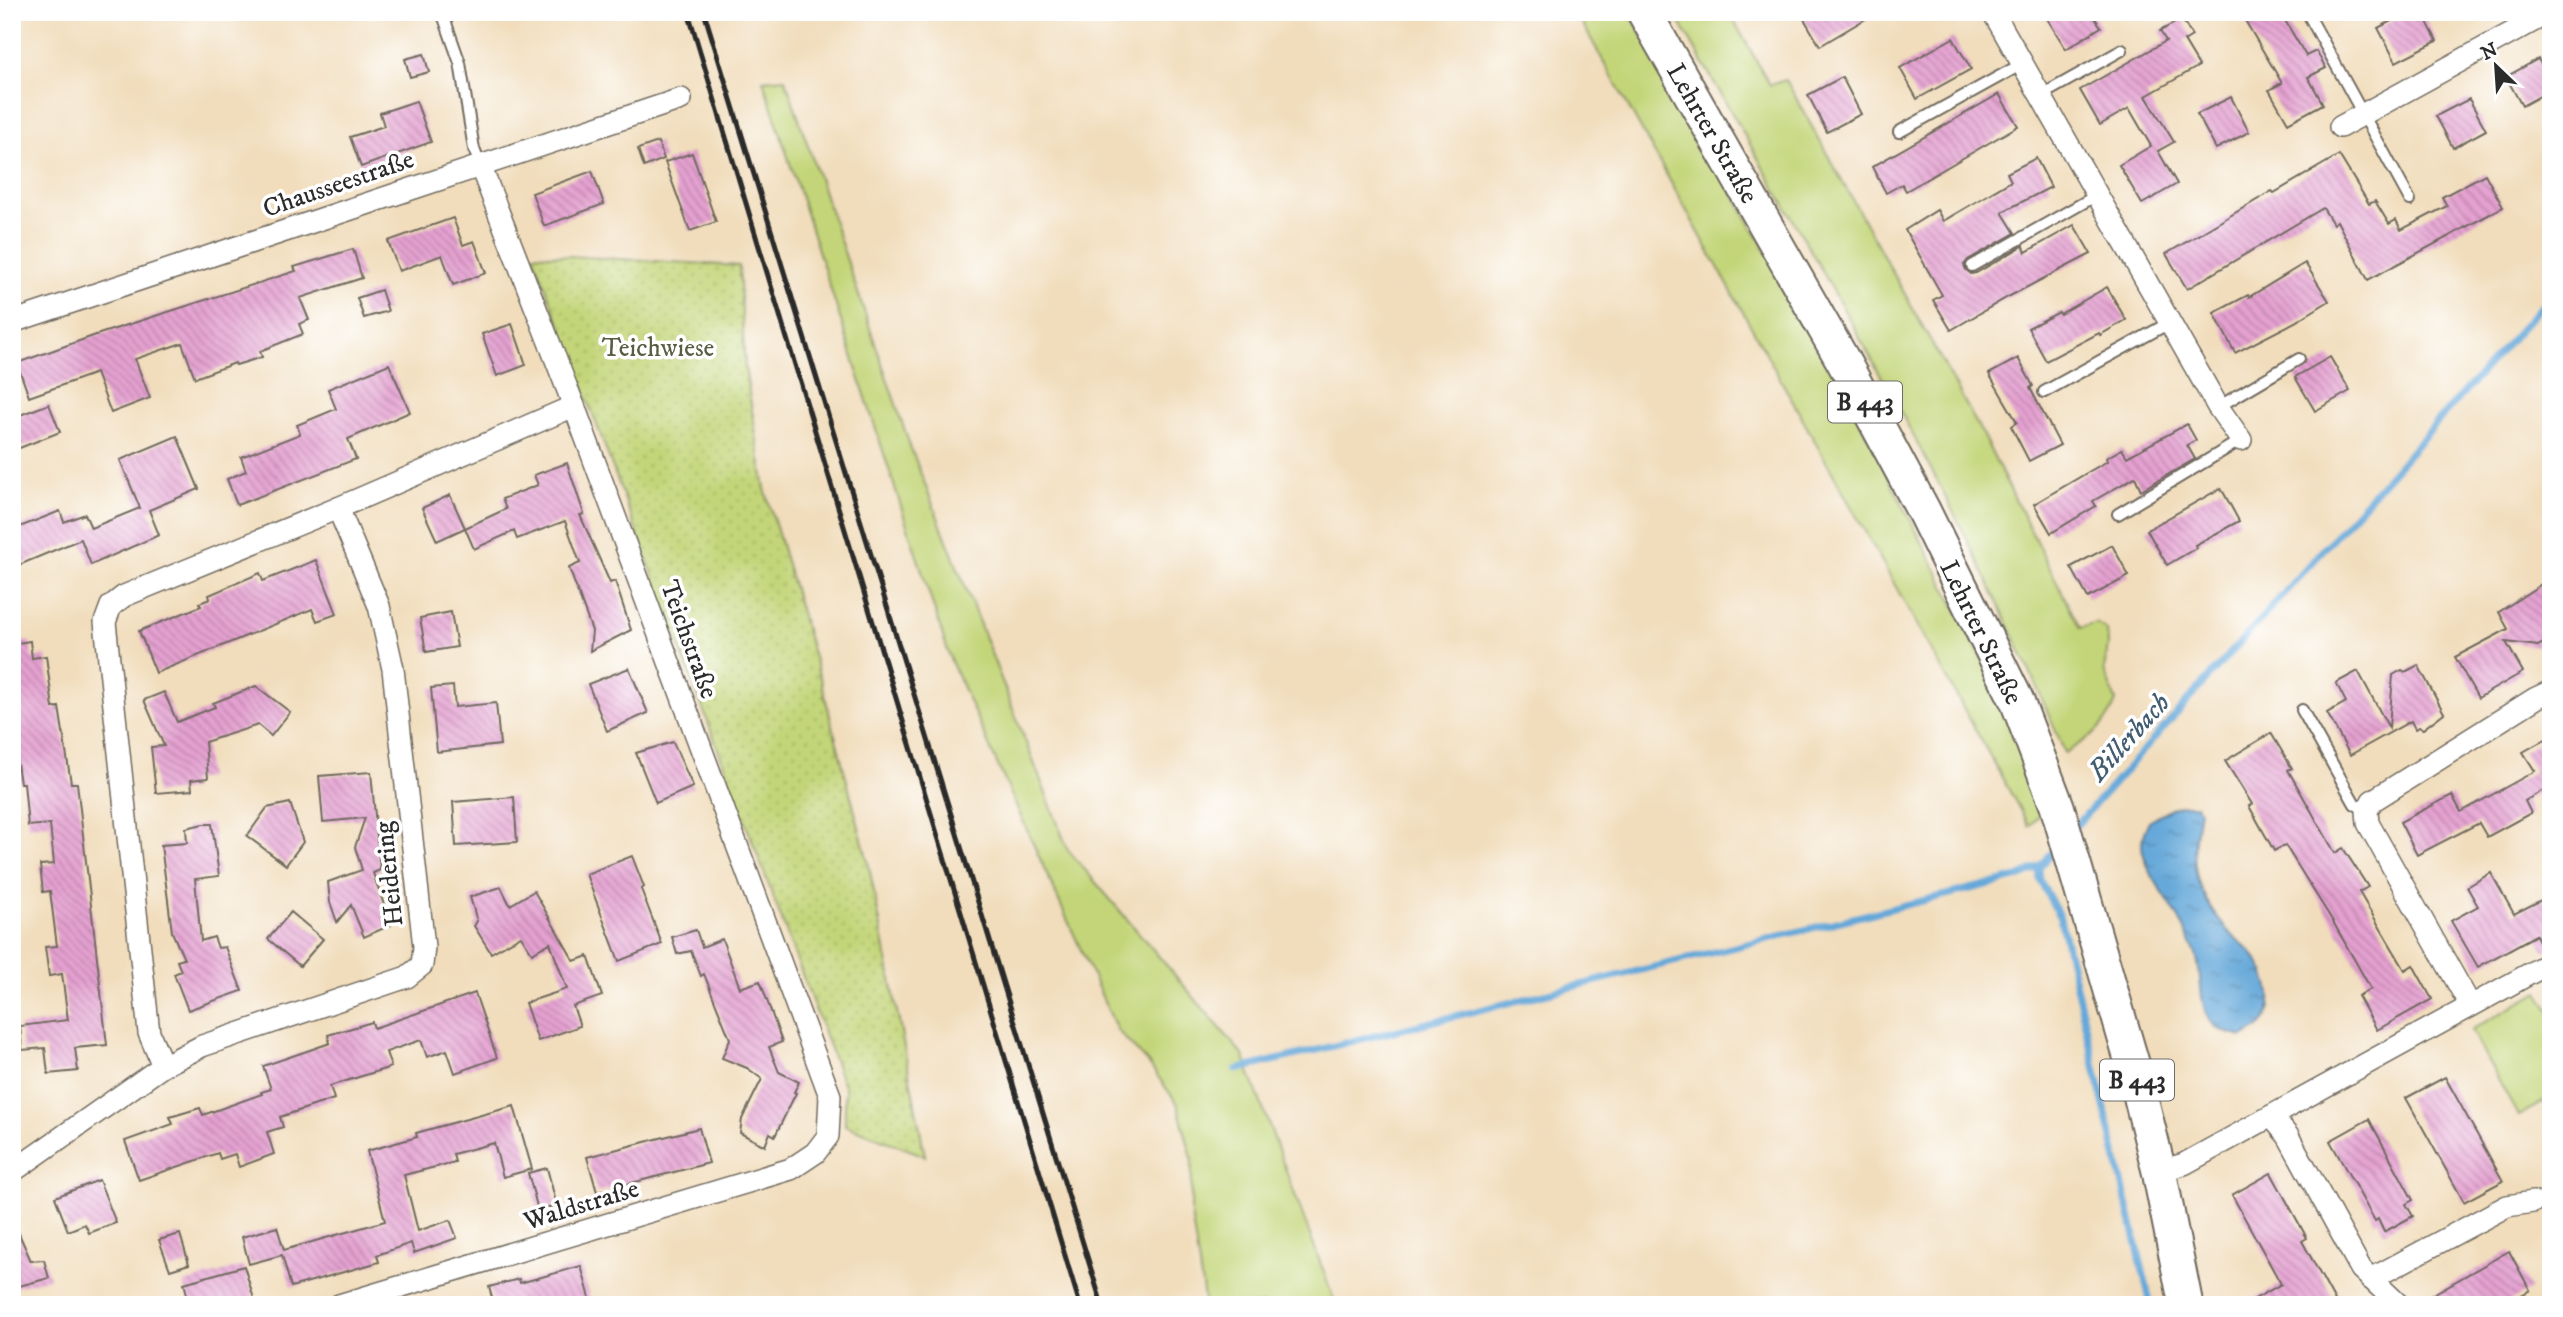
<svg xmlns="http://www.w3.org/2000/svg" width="2563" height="1317" viewBox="0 0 2563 1317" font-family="'IM FELL DW Pica',serif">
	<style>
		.green { fill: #c3d578; stroke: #778052; stroke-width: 2 }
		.park { fill: url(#park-dots); stroke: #778052; stroke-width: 2 }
		.water { fill: url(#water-ripples); stroke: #486a82; stroke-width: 2 }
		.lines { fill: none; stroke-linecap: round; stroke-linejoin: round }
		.stream { stroke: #65a8d9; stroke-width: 7 }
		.building { fill: url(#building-back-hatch) }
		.lane-casing { stroke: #70695e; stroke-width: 14 }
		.street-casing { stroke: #70695e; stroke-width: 24 }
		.primary-casing { stroke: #70695e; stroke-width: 37 }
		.lane { stroke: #fff; stroke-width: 10 }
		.street { stroke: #fff; stroke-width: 21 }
		.primary { stroke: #fff; stroke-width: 33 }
		.rail { stroke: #2b2b2b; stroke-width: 5 }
		.labels { text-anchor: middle; stroke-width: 7; stroke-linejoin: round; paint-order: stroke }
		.shield { fill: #fff; stroke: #6b6b6b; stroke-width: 2 }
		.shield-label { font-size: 24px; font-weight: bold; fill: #2b2b2b }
		.street-label { font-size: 26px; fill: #2b2b2b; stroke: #fff }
		.park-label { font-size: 26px; fill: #595e42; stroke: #fff }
		.water-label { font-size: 28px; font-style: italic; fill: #425d71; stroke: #fff }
	</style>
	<defs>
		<pattern id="park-dots" width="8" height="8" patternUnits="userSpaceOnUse" patternTransform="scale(1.75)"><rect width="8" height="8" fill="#c3d578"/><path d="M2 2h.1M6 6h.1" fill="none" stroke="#a8b768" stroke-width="1.8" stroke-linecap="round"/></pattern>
		<pattern id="water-ripples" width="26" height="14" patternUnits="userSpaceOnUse" patternTransform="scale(1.75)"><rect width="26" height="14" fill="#65a8d9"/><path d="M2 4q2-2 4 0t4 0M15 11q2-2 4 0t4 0" fill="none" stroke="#5389b0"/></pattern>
		<pattern id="building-back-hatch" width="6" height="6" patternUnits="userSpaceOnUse" patternTransform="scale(1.75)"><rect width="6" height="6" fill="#e5a1d1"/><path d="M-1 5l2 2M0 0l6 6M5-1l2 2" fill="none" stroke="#ba83aa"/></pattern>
	</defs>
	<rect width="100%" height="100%" fill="#fff"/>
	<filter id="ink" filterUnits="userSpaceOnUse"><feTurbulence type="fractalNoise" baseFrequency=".0143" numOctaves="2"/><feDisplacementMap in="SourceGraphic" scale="14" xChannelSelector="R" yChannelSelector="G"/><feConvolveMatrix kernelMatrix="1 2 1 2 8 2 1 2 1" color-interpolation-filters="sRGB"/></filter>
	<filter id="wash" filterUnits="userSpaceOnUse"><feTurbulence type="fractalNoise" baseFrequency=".00686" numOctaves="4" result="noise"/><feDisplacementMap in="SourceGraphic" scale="28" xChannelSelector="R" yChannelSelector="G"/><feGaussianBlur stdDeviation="1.57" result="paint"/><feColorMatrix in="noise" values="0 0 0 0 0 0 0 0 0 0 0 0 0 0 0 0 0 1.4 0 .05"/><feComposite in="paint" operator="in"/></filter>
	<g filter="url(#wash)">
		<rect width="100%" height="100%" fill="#f1ddbc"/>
		<!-- green -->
		<g class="green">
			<polygon points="1576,12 1629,12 1830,363 1995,684 2044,811 2029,826"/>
			<path d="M1674,12h55l41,73 16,-5 193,348 101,200 16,-5 11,7 1,15 -4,26 12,30c-9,26 -29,39 -51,52 -106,-258 -253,-498 -391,-741z"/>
			<polygon points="785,78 910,446 1068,850 1243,1055 1336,1305 1205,1305 1191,1214 1192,1158 1177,1103 1148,1063 1117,1030 951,661 763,80"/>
			<polygon points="2539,992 2551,1012 2551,1098 2518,1116 2471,1030"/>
		</g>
		<!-- park -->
		<polygon class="park" points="533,254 739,266 745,368 765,489 822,685 869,866 925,1156 845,1125 845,1089"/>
		<!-- water -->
		<path class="water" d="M2185,805h11l3,5c-4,26 -9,54 2,79 6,14 16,29 26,41 7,8 17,14 24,22 15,16 27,50 13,70 -4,6 -15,11 -22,15 -9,-3 -22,-5 -29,-13 -17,-19 -9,-49 -18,-72 -7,-17 -15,-33 -25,-48 -11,-17 -22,-32 -27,-52 -3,-11 1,-21 6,-31l22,-13z"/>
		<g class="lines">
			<!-- stream -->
			<g class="stream">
				<polyline points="2073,829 2551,295"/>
				<polyline points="2039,867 2040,880 2060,918 2151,1305"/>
				<polyline points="1236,1070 2019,877 2039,867 2058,846"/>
			</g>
		</g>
		<g id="blocks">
			<!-- building -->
			<g class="building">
				<polygon points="1800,12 1877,12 1820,46"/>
				<polygon points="2043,12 2091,12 2101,27 2066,49"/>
				<polygon points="2240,12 2280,12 2306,56 2316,51 2326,68 2308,77 2323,104 2288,123 2269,90 2282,83"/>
				<polygon points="2408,12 2422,12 2437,41 2396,62 2378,28"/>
				<polygon points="2182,19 2192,36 2184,41 2199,66 2146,96 2174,142 2158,151 2177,184 2142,204 2119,165 2151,146 2129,108 2100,125 2080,90 2166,41 2160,31"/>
				<polygon points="1953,38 1971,69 1917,99 1900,68"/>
				<polygon points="424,54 429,72 410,77 405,59"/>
				<polygon points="2538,59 2551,81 2551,90 2522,106 2506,77"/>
				<polygon points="1842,77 1861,114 1827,132 1808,95"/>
				<polygon points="1999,94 2018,126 1906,191 1902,184 1886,193 1872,167"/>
				<polygon points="2231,97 2249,132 2216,149 2197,114"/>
				<polygon points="2469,99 2486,130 2453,148 2436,116"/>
				<polygon points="416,101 431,142 361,167 350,137 384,126 380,113"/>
				<polygon points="658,142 664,159 644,167 638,149"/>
				<polygon points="692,153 716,222 690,231 665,162"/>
				<polygon points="2339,155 2369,204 2375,201 2389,224 2396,220 2401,230 2447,206 2442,197 2485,174 2503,207 2368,280 2337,221 2333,224 2323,208 2187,289 2166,254 2272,191 2274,193"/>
				<polygon points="2036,158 2051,187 2002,212 2015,233 1968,260 1964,265 1966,270 1971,274 1976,273 2023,246 2026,252 2074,225 2091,254 2008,297 1951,330 1933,300 1942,295 1905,230 1937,210 1943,221 2011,181 2007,173"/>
				<polygon points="592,171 604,204 544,226 532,193"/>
				<polygon points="453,218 463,245 474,241 486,273 453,285 442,255 399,271 388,241"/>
				<polygon points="353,249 362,278 300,298 309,320 299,324 303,334 260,351 262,357 236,365 235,363 195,378 182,343 135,359 150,398 111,413 96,373 29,397 17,363 96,335 296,271 294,267"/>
				<polygon points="2305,263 2329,301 2297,321 2235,353 2214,313 2248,295 2249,297"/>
				<polygon points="2107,287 2126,320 2100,335 2099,333 2046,361 2028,328 2059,312 2060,314"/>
				<polygon points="381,290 388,311 364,318 357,298"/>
				<polygon points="512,324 526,365 497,376 482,334"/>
				<polygon points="2330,357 2350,391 2315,411 2295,377"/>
				<polygon points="2018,358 2033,386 2030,388 2060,445 2029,461 2011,426 2017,422 1989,374"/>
				<polygon points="389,364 410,412 348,439 356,459 237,505 227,479 246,471 241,457 300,434 297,425 336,409 328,389"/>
				<polygon points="49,404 60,432 12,451 12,418"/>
				<polygon points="2187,424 2196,440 2187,445 2195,459 2141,490 2135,477 2093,501 2096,506 2051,533 2034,504 2107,461 2106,458 2122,449 2127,457"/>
				<polygon points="177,436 199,489 149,510 159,535 91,565 81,539 12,568 12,530 60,511 64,522 85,514 91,528 140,508 120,460"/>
				<polygon points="567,463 584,514 580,515 610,583 615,581 631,630 590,651 592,631 569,568 580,563 565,521 517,539 514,531 474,549 465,528 506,509 502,499 538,485 534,475"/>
				<polygon points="2221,488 2239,521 2195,545 2196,548 2167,565 2147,530"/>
				<polygon points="450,495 465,528 437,541 422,508"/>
				<polygon points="2112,545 2129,576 2088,598 2071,567"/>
				<polygon points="316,560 337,614 317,621 312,609 156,673 139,631 201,606 199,603 210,599 209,595 260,573 263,581"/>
				<polygon points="2543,583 2551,597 2551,639 2538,646 2506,642 2523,672 2478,698 2455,657 2508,629 2499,612"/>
				<polygon points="451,612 457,647 426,652 420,618"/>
				<polygon points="30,641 32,658 46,656 53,708 59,707 71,783 77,783 107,1045 75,1048 78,1071 48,1074 45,1048 22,1050 20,1026 68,1020 62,974 49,976 45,947 57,946 50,891 43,892 40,865 54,864 50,824 28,826 24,783 20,783 12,730 12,644"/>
				<polygon points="2418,665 2444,713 2423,729 2419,727 2415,729 2411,721 2350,755 2327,713 2346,702 2336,683 2358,671 2389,728 2393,675 2402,670 2405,672"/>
				<polygon points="629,668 648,713 607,731 588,684"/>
				<polygon points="256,686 290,712 271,736 258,725 205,742 208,778 191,780 192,790 156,793 151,747 164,746 144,700 164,692 177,722 215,707 213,703"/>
				<polygon points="453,686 455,707 496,703 500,745 437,752 431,688"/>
				<polygon points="2271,733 2292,768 2288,770 2335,853 2343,848 2368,887 2359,892 2405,970 2413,965 2432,999 2377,1030 2358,996 2371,989 2332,920 2285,845 2274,851 2249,806 2252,804 2225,761"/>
				<polygon points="2551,736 2551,799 2545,789 2525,801 2531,813 2487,837 2479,823 2417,855 2400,822 2452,795 2461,812 2535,771 2523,752"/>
				<polygon points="673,742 693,787 656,803 636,753"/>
				<polygon points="371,772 380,870 373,873 391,925 364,937 351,905 337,922 330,902 328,882 362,870 355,847 365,818 323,822 319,776"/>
				<polygon points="514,797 517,842 456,846 453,802"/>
				<polygon points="290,803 303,842 286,865 247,836 267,808"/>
				<polygon points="203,824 212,824 219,876 195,879 201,941 214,937 218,948 225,947 242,991 188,1010 174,974 181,971 177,961 184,959 172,932 161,845 187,843 186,828"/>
				<polygon points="632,856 644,887 641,889 662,944 619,961 586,874"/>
				<polygon points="2491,873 2514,914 2551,895 2551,949 2544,951 2536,935 2478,967 2451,921 2478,906 2467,887"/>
				<polygon points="501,887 510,905 534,891 574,961 588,956 602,996 573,1006 580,1026 538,1041 525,1003 567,989 550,943 532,953 521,936 491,953 474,926 477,921 470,897"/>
				<polygon points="291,912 323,939 300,966 268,939"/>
				<polygon points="696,930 702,947 722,939 740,988 760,981 782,1042 769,1047 779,1072 799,1082 794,1092 796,1093 775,1136 770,1133 765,1146 740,1133 742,1119 762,1079 747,1068 722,1058 730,1039 704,974 701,976 691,951 677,954 672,937"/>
				<polygon points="475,993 497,1058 455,1073 447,1050 427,1057 421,1040 386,1052 391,1067 330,1086 334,1099 280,1117 283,1127 267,1132 274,1154 239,1167 235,1154 220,1159 218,1153 139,1180 125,1141 173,1124 170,1117 200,1108 203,1115 262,1094 261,1092 271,1089 263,1066 330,1043 328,1035 372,1022 374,1028"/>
				<polygon points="2445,1077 2503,1181 2464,1202 2406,1098"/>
				<polygon points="514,1106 532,1169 503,1177 494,1143 453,1154 455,1162 404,1175 418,1231 450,1220 457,1238 414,1253 411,1243 377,1255 379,1262 291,1287 282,1255 249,1264 242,1237 277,1227 284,1250 385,1221 367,1151 417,1137 416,1133"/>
				<polygon points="2369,1119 2413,1200 2406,1204 2413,1216 2384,1232 2378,1219 2375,1221 2330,1141"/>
				<polygon points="699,1128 709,1163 597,1192 587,1157"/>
				<polygon points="547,1168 557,1206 538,1210 528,1173"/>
				<polygon points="2271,1173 2307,1238 2302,1241 2337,1305 2244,1305 2281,1284 2232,1195"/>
				<polygon points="99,1180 116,1223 89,1233 85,1224 68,1231 55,1197"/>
				<polygon points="12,1218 31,1261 44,1260 49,1278 12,1288"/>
				<polygon points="180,1234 189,1264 170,1270 159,1240"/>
				<polygon points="2509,1251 2530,1290 2504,1305 2414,1305"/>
				<polygon points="244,1266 254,1299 236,1305 190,1305 184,1283"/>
				<polygon points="581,1266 592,1305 494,1305 489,1287 519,1279 520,1283"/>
			</g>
		</g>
	</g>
	<g filter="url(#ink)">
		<use href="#blocks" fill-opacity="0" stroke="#70695e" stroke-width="2"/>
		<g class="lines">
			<!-- lane casing -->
			<g class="lane-casing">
				<g id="lane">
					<polyline points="442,12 460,63 474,149 480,165"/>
					<polyline points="832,12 837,12"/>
					<polyline points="2307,12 2410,200"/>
					<polyline points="2040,96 2122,50"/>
					<polyline points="1899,132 2022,64"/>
					<polyline points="1972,266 2097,195"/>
					<polyline points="2044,392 2169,323"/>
					<polyline points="2218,407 2299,359"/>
					<polyline points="2118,514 2241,440"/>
					<polyline points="2302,710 2355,804 2367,811"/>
				</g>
			</g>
			<!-- street casing -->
			<g class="street-casing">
				<g id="street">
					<polyline points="1993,12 2218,407 2241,440"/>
					<polyline points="2340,127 2535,20 2543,12"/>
					<polyline points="12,322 681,99"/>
					<polyline points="2470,1005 2368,823 2367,811 2372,801 2536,698 2551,691"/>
					<polyline points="163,1066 149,1033 105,622 111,606 124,596 338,508 574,406"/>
					<polyline points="2271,1116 2288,1136 2361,1269 2399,1305"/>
					<polyline points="2159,1171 2184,1164 2551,962"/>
					<polyline points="12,1172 163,1066 202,1046 407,977 422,965 424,947 393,669 379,606 338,508"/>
					<polyline points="2371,1279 2507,1206 2533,1202"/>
					<polyline points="339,1305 791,1169 815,1153 828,1136 830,1096 574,406 480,165"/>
				</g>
			</g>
			<!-- primary casing -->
			<g class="primary-casing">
				<polyline id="primary" points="1644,12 1842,359 1923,510 2017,701 2057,806 2133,1066 2159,1171 2186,1305"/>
			</g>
			<!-- lane -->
			<use href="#lane" class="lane"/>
			<!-- street -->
			<use href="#street" class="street"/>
			<!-- primary -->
			<use href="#primary" class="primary"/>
			<!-- rail -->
			<g class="rail">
				<polyline points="688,12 1080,1305"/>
				<polyline points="704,12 1102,1305"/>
			</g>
		</g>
	</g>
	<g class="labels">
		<!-- shield labels -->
		<g class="shield">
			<rect x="1828" y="381.5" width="74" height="41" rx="5"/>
			<rect x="2100" y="1059.5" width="74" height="41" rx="5"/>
		</g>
		<g class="shield-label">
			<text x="1865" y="410">B 443</text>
			<text x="2137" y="1088">B 443</text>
		</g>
		<!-- street labels -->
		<g class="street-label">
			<text transform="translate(1713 133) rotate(60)" y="9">Lehrter Straße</text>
			<text transform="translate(338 183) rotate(-19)" y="9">Chausseestraße</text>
			<text transform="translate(1982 632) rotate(64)" y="9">Lehrter Straße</text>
			<text transform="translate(690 639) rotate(70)" y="9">Teichstraße</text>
			<text transform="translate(388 874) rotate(-96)" y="9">Heidering</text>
			<text transform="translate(581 1204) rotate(-17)" y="9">Waldstraße</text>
		</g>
		<!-- park labels -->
		<g class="park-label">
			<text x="658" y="356">Teichwiese</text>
		</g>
		<!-- water labels -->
		<g class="water-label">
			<text transform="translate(2128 736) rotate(-48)" y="10">Billerbach</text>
		</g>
	</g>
	<!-- margin -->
	<rect width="2563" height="1317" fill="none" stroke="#fff" stroke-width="42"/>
	<!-- north arrow -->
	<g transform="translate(2496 66) rotate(335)" stroke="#ffffff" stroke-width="5" paint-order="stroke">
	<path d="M0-5L12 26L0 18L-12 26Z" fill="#2b2b2b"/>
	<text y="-10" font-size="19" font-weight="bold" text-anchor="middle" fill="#2b2b2b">N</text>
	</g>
</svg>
